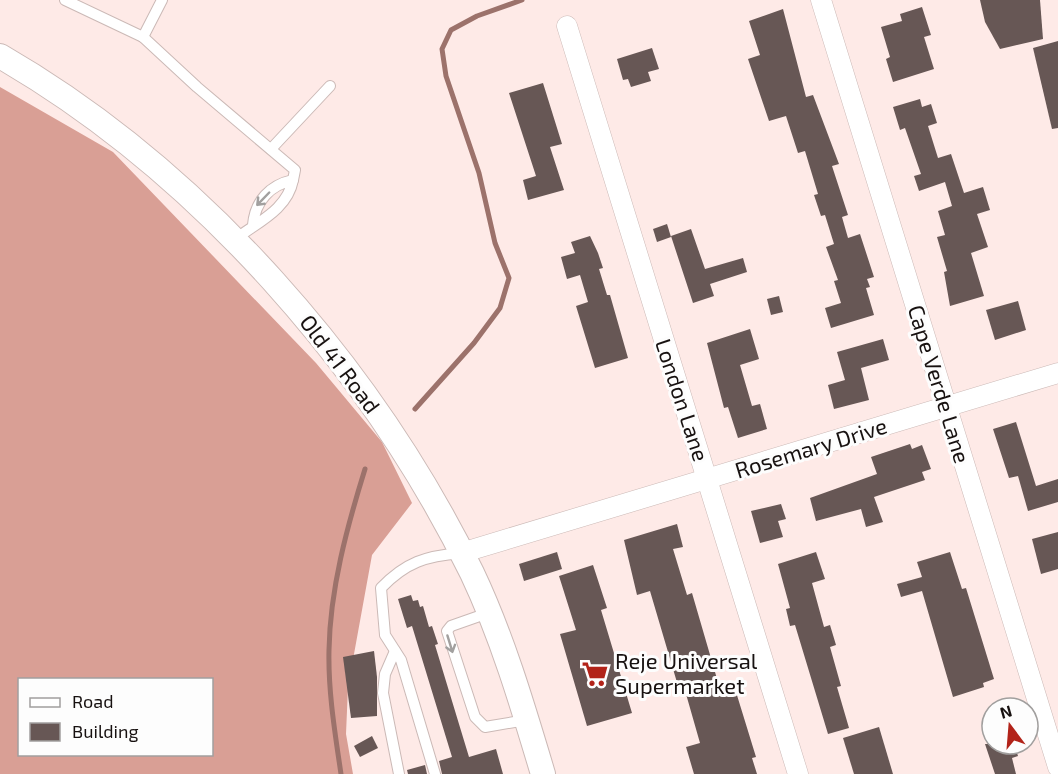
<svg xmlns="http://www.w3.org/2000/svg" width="1058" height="774" viewBox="0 0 1058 774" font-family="'Exo 2',sans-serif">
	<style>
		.forest { fill: #d99f95; fill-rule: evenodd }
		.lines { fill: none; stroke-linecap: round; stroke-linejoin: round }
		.stream { stroke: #9c726b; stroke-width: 5 }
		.building { fill: #675755 }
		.service-casing { stroke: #cbb9b6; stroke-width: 12 }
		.minor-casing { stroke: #cbb9b6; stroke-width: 21 }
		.tertiary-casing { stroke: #cbb9b6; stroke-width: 26 }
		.service { stroke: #fff; stroke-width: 10 }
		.minor { stroke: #fff; stroke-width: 20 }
		.tertiary { stroke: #fff; stroke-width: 24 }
		.oneway { stroke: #a2a09f }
		.labels { text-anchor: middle; stroke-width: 6; stroke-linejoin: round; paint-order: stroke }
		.street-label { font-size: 22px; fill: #171110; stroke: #fdfdfd }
		.poi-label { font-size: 22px; fill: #171110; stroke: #fdfdfd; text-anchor: start }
	</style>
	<rect width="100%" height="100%" fill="#feeae7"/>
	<!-- forest -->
	<path class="forest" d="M0,87l113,65 203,211 66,79 30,61 -40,52 -24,132 -2,47 7,40h-353zM20,680h192v74h-192z"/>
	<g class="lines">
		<!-- stream -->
		<g class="stream">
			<polyline points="415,409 474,343 500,308 509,278 495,243 479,173 446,76 442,49 451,30 477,16 522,0"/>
			<path d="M341,774c-6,-41 -13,-83 -12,-124 1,-61 18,-123 36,-181"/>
		</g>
	</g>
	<!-- building -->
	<g class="building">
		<polygon points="980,0 1040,0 1043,39 1000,49 985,22"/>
		<polygon points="922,7 931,35 924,37 934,69 893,82 886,59 890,57 881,27 902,21 900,14"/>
		<polygon points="783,9 806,97 813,95 839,164 832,166 848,215 842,217 848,238 860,234 874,277 867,279 870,287 866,288 874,315 831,328 825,308 841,303 834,281 838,280 826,247 834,244 825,215 821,216 814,195 818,194 805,151 798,153 786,116 769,121 748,59 760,55 749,21"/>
		<polygon points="1058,41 1058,128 1052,129 1033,48"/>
		<polygon points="652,48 659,69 648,72 651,81 631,87 628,79 623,80 617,59"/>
		<polygon points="543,83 562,144 550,147 564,190 528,200 523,180 536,176 509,93"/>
		<polygon points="920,99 922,107 931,104 937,123 928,126 938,158 951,154 964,193 983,187 990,210 977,214 988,247 971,253 984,296 950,306 944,272 947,271 937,237 945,235 938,211 952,206 945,182 919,191 914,176 921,174 905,128 900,130 893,107"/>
		<polygon points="667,224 671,237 657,242 653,229"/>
		<polygon points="691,229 705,269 743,258 747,272 710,284 714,296 693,303 671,236"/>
		<polygon points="590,236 598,253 603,268 599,269 607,295 610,295 628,358 595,368 576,306 588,302 580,275 567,279 561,257 575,253 571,242"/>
		<polygon points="779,296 783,312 771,315 767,299"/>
		<polygon points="1018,301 1026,330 995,340 986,310"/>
		<polygon points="750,329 759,359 740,365 752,406 760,404 767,429 738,438 728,407 724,408 707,343"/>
		<polygon points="883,339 889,360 861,368 869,400 834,409 828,385 845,380 837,352"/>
		<polygon points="1016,422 1036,486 1058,479 1058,502 1028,511 1018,476 1009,478 993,429"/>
		<polygon points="910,444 912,449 922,445 931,469 922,472 925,480 874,497 883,522 866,527 861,509 816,521 810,498 877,474 871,457"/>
		<polygon points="781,504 786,519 778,521 783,537 760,543 751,511"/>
		<polygon points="677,524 683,547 673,549 687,595 692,593 722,696 736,692 756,757 752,758 757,774 694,774 686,747 700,743 686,694 681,696 650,591 637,595 624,540"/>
		<polygon points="1058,532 1058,569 1041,574 1032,539"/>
		<polygon points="557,552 562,569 524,581 519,564"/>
		<polygon points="816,552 825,579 812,583 824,627 830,625 836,645 830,647 841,686 837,687 849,728 828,734 795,625 790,626 786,609 790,608 778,564"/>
		<polygon points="950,552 962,589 966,588 994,679 983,683 984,687 953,697 922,591 901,597 897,584 922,577 917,562"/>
		<polygon points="593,565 607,608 601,610 632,713 587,726 560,634 576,630 559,576"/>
		<polygon points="411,595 413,601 418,600 420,607 423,606 429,627 432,626 438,644 435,645 469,757 496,749 503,774 442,774 439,761 452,757 412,626 407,628 398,599"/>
		<polygon points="374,651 377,677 377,716 351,718 343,657"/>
		<polygon points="879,727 893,774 854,774 843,738"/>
		<polygon points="372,736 378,748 360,757 354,746"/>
		<polygon points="985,744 1014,744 1018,756 1012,758 1016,774 995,774"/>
		<polygon points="425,765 427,774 408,774 407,770"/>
	</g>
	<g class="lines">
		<!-- service casing -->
		<g class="service-casing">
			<g id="service">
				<polyline points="65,0 143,37 162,0"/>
				<polyline points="143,37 197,87 295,170 293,180"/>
				<polyline points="271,149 330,86"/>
				<path d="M233,241c22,-18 54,-30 60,-61 -23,5 -38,21 -40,45"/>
				<polyline points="488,613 451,626 447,631 475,717 485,727 526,720"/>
				<polyline points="395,651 385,674 383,693 399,774"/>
				<path d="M435,774l-34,-114 -16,-25 -4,-47c25,-26 45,-32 80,-35"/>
			</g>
		</g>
		<!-- minor casing -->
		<g class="minor-casing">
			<g id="minor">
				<polyline points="821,0 1058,767"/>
				<polyline points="567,26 798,774"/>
				<polyline points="461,553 1058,373"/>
			</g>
		</g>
		<!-- tertiary casing -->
		<g class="tertiary-casing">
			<path id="tertiary" d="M0,56c199,115 371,311 472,517 30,63 51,134 71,201"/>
		</g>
		<!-- service -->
		<use href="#service" class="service"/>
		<!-- minor -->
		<use href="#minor" class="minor"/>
		<!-- tertiary -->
		<use href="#tertiary" class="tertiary"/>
	</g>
	<!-- one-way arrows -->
	<defs><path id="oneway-shaft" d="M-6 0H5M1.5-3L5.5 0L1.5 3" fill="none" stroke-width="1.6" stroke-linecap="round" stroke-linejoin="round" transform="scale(1.5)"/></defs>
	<g class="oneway">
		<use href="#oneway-shaft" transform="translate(263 199) rotate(134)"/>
		<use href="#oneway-shaft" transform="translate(450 644) rotate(73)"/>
	</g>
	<!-- icons -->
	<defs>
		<g id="supermarket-bare" transform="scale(2.07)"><path d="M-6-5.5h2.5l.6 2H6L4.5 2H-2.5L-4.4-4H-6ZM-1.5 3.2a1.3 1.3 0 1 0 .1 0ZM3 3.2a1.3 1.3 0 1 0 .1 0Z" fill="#b22319" stroke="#fdfdfd" stroke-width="2.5" paint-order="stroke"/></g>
	</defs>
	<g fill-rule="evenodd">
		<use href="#supermarket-bare" x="595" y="674"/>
	</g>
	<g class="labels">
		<!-- street labels -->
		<g class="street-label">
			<text transform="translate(340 364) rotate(53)" y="8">Old 41 Road</text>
			<text transform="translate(939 384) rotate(73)" y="8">Cape Verde Lane</text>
			<text transform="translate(682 400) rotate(72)" y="8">London Lane</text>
			<text transform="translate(811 448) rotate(-17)" y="8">Rosemary Drive</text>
		</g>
		<!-- poi labels -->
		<g class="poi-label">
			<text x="615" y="669">Reje Universal<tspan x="615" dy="25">Supermarket</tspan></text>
		</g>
	</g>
	<!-- legend -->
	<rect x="18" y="678" width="195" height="78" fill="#fdfdfd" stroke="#a19f9e" stroke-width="1.5"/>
	<rect x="30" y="698" width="30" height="9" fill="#ffffff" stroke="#a19f9e" stroke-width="1.5"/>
	<text x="72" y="708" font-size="18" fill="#171110">Road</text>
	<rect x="30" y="723" width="30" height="18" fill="#675755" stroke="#a19f9e" stroke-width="1.5"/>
	<text x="72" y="738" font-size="18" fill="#171110">Building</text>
	<!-- north arrow -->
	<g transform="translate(1010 726) rotate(344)"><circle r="28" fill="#fdfdfd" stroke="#a19f9e" stroke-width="1.5"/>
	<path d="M0-4.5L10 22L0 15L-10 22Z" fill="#b22319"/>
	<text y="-9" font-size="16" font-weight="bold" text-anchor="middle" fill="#171110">N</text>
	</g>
</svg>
